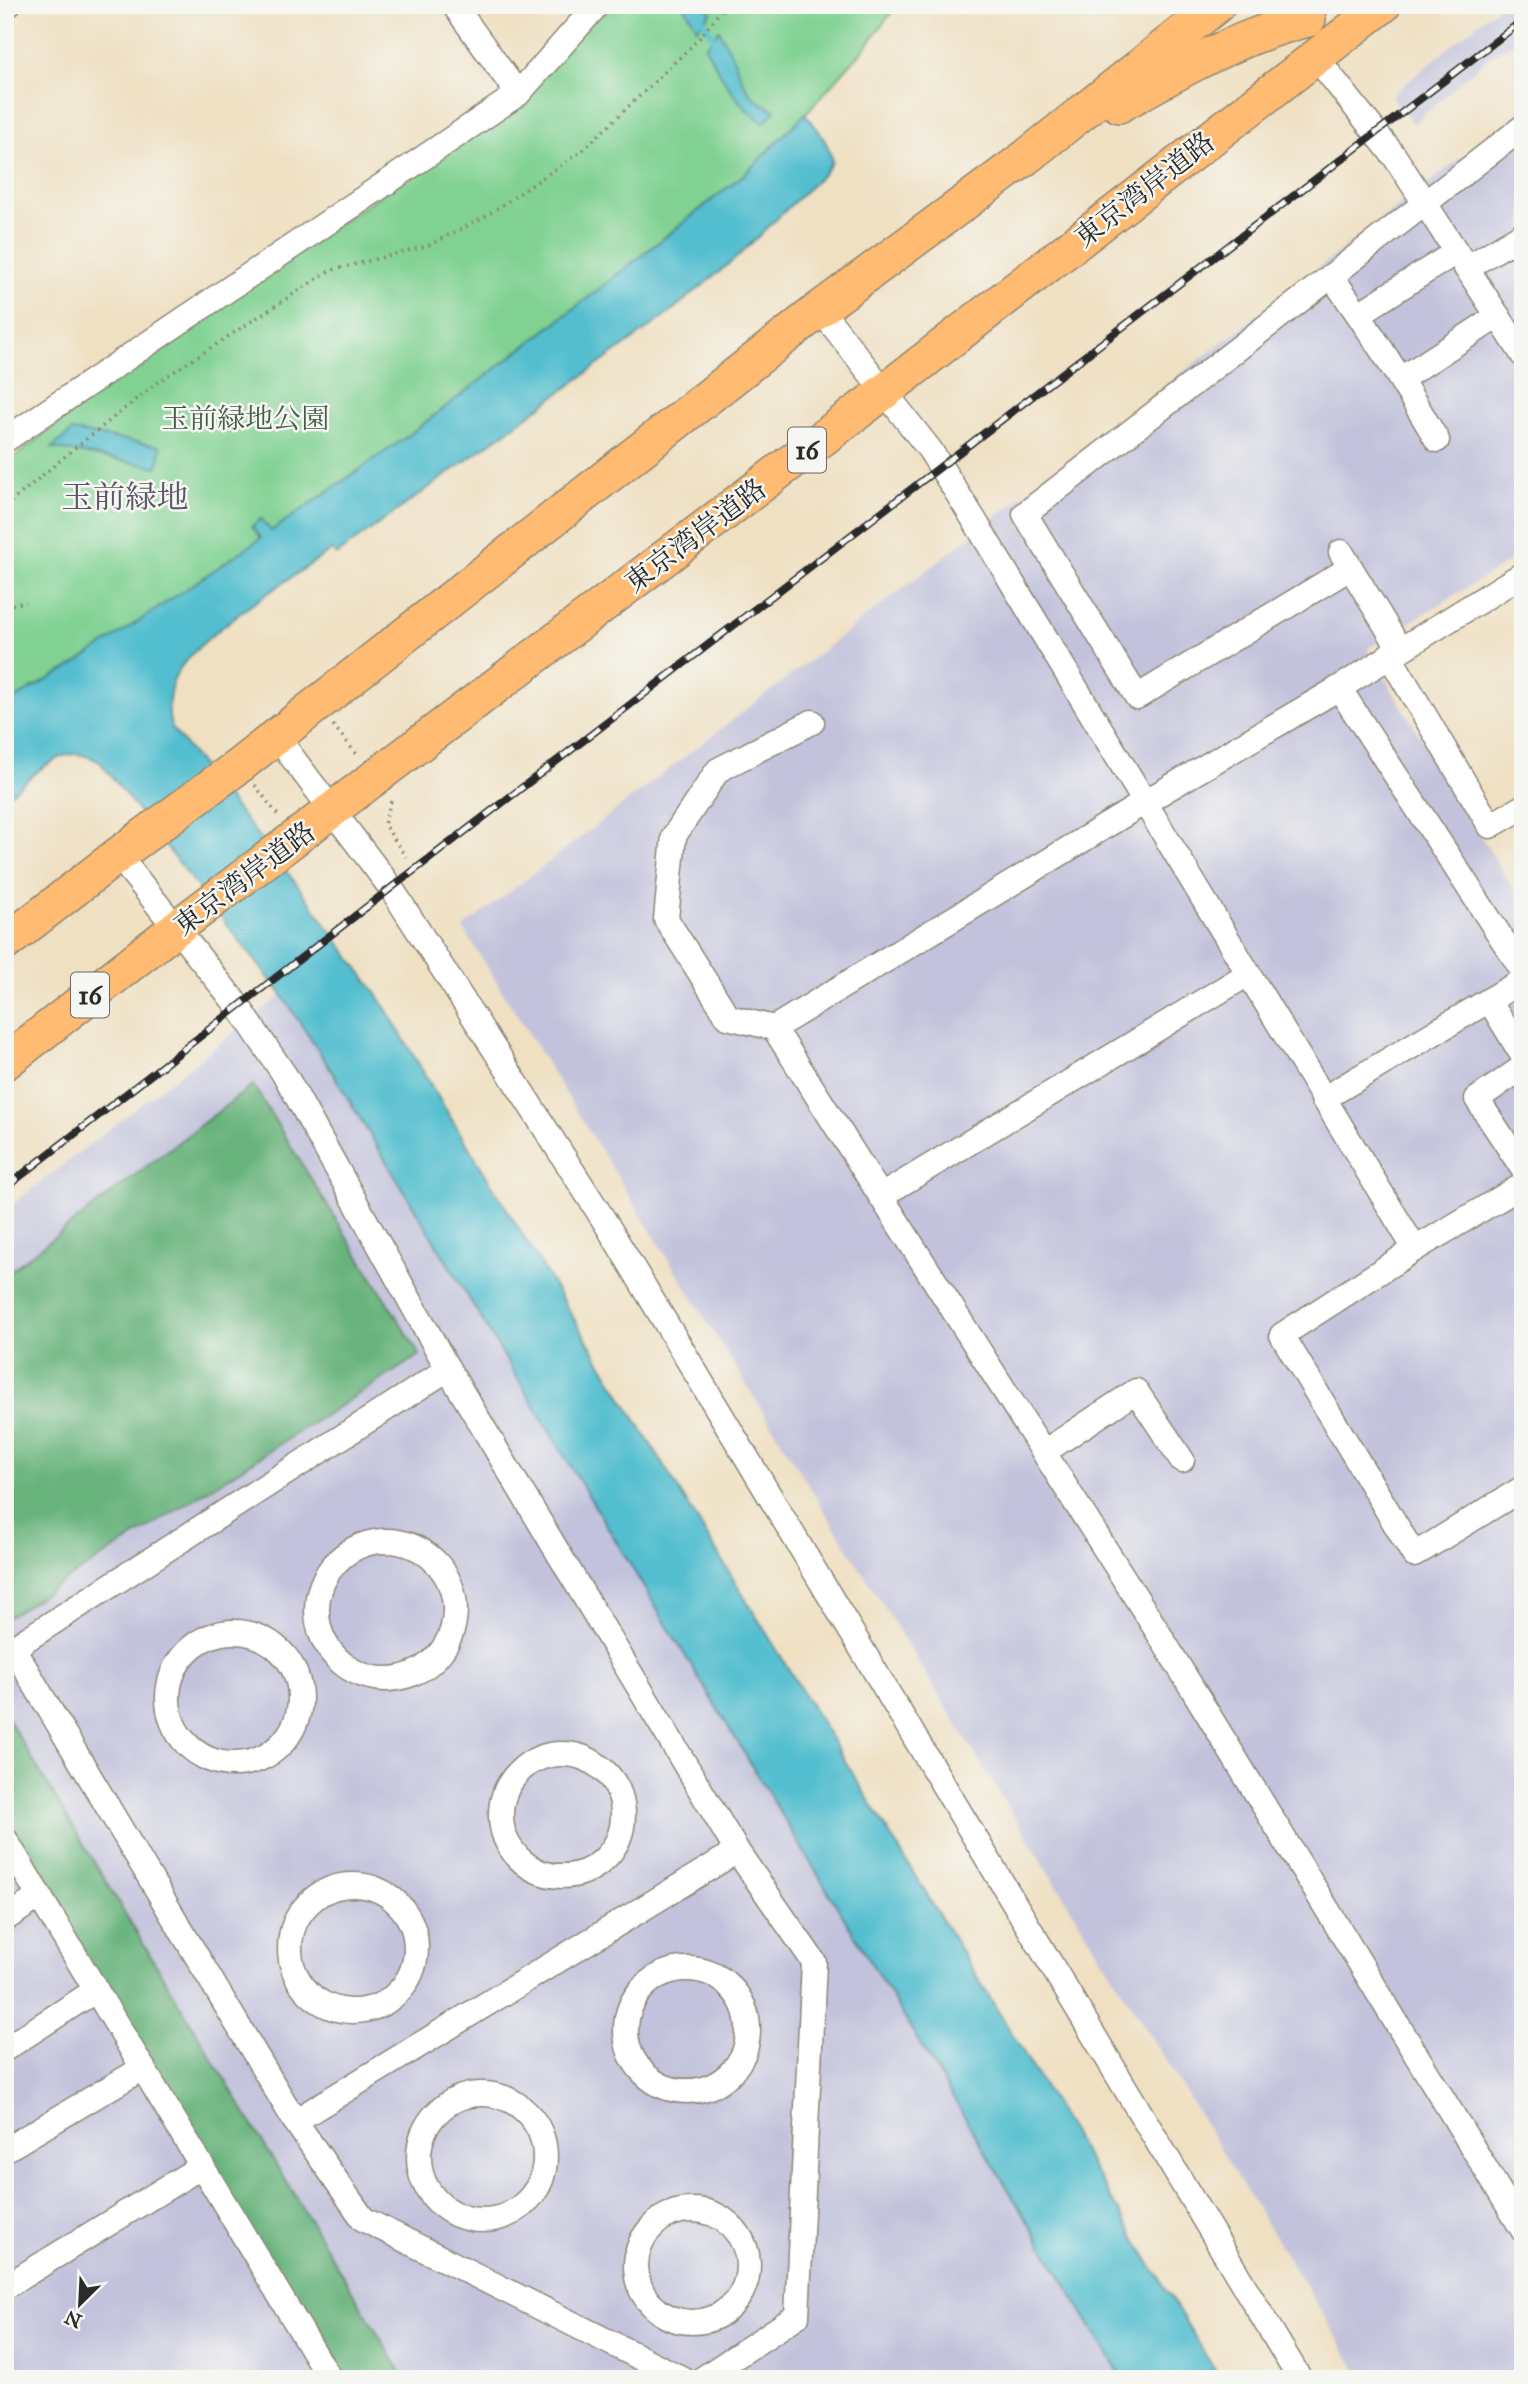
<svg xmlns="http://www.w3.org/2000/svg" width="1528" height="2384" viewBox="0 0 1528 2384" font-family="'IM FELL Great Primer','Noto Serif JP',serif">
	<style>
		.industrial { fill: #c2c2dc }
		.green { fill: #80d192; stroke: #567e5e; stroke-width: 2 }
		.forest { fill: #68b37c; stroke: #4a6f54; stroke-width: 2 }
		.water { fill: #53becf; stroke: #3f747d; stroke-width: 2 }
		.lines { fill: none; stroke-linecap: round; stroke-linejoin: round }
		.stream { stroke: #53becf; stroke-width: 6 }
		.minor-casing { stroke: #8d8676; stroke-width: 27 }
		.highway-casing { stroke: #8d8676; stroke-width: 38 }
		.path { stroke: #8d8676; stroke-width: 3.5; stroke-dasharray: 2 5; stroke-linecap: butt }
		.minor { stroke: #fff; stroke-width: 24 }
		.highway { stroke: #febb71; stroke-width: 35 }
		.rail-casing { stroke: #2b2b2b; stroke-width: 8 }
		.rail { stroke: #f6f6f2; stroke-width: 5; stroke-dasharray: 16; stroke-linecap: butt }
		.labels { text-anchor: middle; stroke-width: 5; stroke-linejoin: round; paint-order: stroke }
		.shield { fill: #f6f6f2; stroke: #686867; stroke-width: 2 }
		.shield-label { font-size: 26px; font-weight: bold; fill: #2b2b2b }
		.street-label { font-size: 28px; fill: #2b2b2b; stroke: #f6f6f2 }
		.park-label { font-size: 28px; fill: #445d4a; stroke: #f6f6f2 }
		.quarter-label { font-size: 32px; fill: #5c5666; stroke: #f6f6f2 }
	</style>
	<rect width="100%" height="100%" fill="#f6f6f2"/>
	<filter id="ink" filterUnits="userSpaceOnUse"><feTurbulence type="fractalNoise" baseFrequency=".0143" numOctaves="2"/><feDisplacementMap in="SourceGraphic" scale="14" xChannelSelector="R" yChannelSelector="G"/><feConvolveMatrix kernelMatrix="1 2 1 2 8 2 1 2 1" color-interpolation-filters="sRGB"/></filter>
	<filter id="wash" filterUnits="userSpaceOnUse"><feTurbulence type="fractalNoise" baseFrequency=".00686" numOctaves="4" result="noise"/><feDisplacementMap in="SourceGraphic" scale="28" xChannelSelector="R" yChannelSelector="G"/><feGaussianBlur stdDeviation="1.57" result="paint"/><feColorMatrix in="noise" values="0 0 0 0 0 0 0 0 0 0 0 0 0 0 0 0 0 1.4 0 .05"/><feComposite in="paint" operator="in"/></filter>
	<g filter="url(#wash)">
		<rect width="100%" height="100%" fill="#efe0c2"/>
		<!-- industrial -->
		<g class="industrial">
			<polygon points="1500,5 1523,5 1523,38 1490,56 1413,124 1391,96"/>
			<polygon points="1523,110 1523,553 1367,649 1521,902 1523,902 1523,2379 1363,2379 463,928"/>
			<polygon points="282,995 329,1067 1123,2379 5,2379 5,1210"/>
		</g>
		<!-- green -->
		<polygon class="green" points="604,5 897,5 865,48 805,114 746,173 593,294 405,438 195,584 77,663 5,704 5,464 176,334 521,99"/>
		<!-- forest -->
		<g class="forest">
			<polygon points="253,1085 420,1355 5,1619 5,1275"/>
			<polygon points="5,1714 405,2379 333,2379 5,1840"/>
		</g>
		<!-- water -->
		<g class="water">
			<polygon points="684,5 706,5 711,13 697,29"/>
			<path d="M719,30c4,8 9,17 13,25 12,28 12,42 43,55l-11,13c-28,-18 -43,-47 -59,-76z"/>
			<path d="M805,114c12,14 25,30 27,48l-8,11 -88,85 -72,59 -328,238 -4,-5c-38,26 -142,90 -158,129 -6,15 -7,34 -3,48l124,155 84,115 56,95 582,950 203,337h-97l-794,-1312 -47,-72 -182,-233c-8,-4 -16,-8 -26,-8 -21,0 -52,31 -69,44v-94l72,-41 184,-125 -9,-12 9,-7 10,12 134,-93 188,-144 153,-121z"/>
			<polygon points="72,431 161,446 158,467 52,448"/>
		</g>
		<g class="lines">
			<!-- stream -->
			<polyline class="stream" points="694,5 716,43"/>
		</g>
	</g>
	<g filter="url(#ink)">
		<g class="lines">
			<!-- minor casing -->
			<g class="minor-casing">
				<g id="minor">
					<polyline points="454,5 518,94"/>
					<polyline points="5,7 8,5"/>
					<polyline points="1315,56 1395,157 1523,355"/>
					<polyline points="1466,268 1523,234"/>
					<path d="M1331,276c39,53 73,108 106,164"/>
					<polyline points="820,309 930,450 973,518 1415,1249"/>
					<polyline points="1359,314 1456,252"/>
					<polyline points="1401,379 1498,316"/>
					<polyline points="5,440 518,94 597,5"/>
					<polyline points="1341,552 1400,649"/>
					<polyline points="1350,568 1137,697 1025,514 1523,127"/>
					<polyline points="1523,574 1339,688 1145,802 774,1028 1156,1629 1523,2230"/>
					<polyline points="1389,655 1490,826 1523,807"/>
					<polyline points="1339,688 1523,971"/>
					<polyline points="276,736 391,888 607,1225 1300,2379"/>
					<polyline points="118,855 238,1006 286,1077 448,1369 737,1851 814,1962 797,2316 702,2379"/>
					<polyline points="1489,1000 1523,1056"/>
					<polyline points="774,1028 728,1017 666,919 674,836 718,770 812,722"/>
					<polyline points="1523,1067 1477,1099 1523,1169"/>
					<polyline points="1323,1099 1523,980"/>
					<polyline points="1523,1185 1415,1249 1282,1335 1414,1555 1523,1488"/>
					<polyline points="881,1196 1248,974"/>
					<polyline points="448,1369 13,1648 295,2121 363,2219 683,2379"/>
					<polyline points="1044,1452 1136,1391 1182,1460"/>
					<circle cx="386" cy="1610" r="69"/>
					<circle cx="234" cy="1698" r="66"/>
					<circle cx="562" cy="1815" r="61"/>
					<polyline points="5,1839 330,2379"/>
					<circle cx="353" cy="1948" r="63"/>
					<polyline points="5,1919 40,1896"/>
					<circle cx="687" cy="2030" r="61"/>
					<polyline points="5,2049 96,1990"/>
					<circle cx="482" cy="2157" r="63"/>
					<polyline points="295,2121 737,1851"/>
					<polyline points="5,2150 143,2068"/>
					<circle cx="692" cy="2266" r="56"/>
					<polyline points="5,2287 202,2166"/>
				</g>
			</g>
			<!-- highway casing -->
			<g class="highway-casing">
				<g id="highway">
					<path d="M1119,105c62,-35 119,-69 189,-86"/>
					<polyline points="5,943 118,855 240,765 820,309 1025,158 1217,5"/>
					<polyline points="5,1062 175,929 885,391 1383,5"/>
				</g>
			</g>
			<!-- path -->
			<g class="path">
				<polyline points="5,507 69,453 158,382 329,271 427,246 483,218 582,151 698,40 725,5"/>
				<polyline points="5,606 26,602"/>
				<polyline points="333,725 359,757"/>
				<polyline points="255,785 280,818"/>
				<polyline points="391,801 384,824 406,857"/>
			</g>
			<!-- minor -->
			<use href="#minor" class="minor"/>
			<!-- highway -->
			<use href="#highway" class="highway"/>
			<!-- rail casing -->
			<g class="rail-casing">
				<polyline id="rail" points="5,1188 391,888 1523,20"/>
			</g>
			<!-- rail -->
			<use href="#rail" class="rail"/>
		</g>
	</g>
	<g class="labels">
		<!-- shield labels -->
		<g class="shield">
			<rect x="788" y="427.5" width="38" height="45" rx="5"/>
			<rect x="71" y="972.5" width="38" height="45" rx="5"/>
		</g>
		<g class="shield-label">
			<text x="807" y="459">16</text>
			<text x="90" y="1004">16</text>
		</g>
		<!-- street labels -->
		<g class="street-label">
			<text transform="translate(1144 189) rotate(-38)" y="10">東京湾岸道路</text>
			<text transform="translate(695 535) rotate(-37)" y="10">東京湾岸道路</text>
			<text transform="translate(244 878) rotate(-37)" y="10">東京湾岸道路</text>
		</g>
		<!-- park labels -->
		<g class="park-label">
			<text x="245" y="428">玉前緑地公園</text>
		</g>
		<!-- quarter labels -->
		<g class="quarter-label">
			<text x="125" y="508">玉前緑地</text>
		</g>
	</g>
	<!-- margin -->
	<rect width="1528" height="2384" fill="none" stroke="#f6f6f2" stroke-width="28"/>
	<!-- north arrow -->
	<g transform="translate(80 2304) rotate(204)" stroke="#f6f6f2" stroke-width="5" paint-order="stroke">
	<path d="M0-5L12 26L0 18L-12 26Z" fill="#2b2b2b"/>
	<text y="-10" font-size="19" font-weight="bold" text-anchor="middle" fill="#2b2b2b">N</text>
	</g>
</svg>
